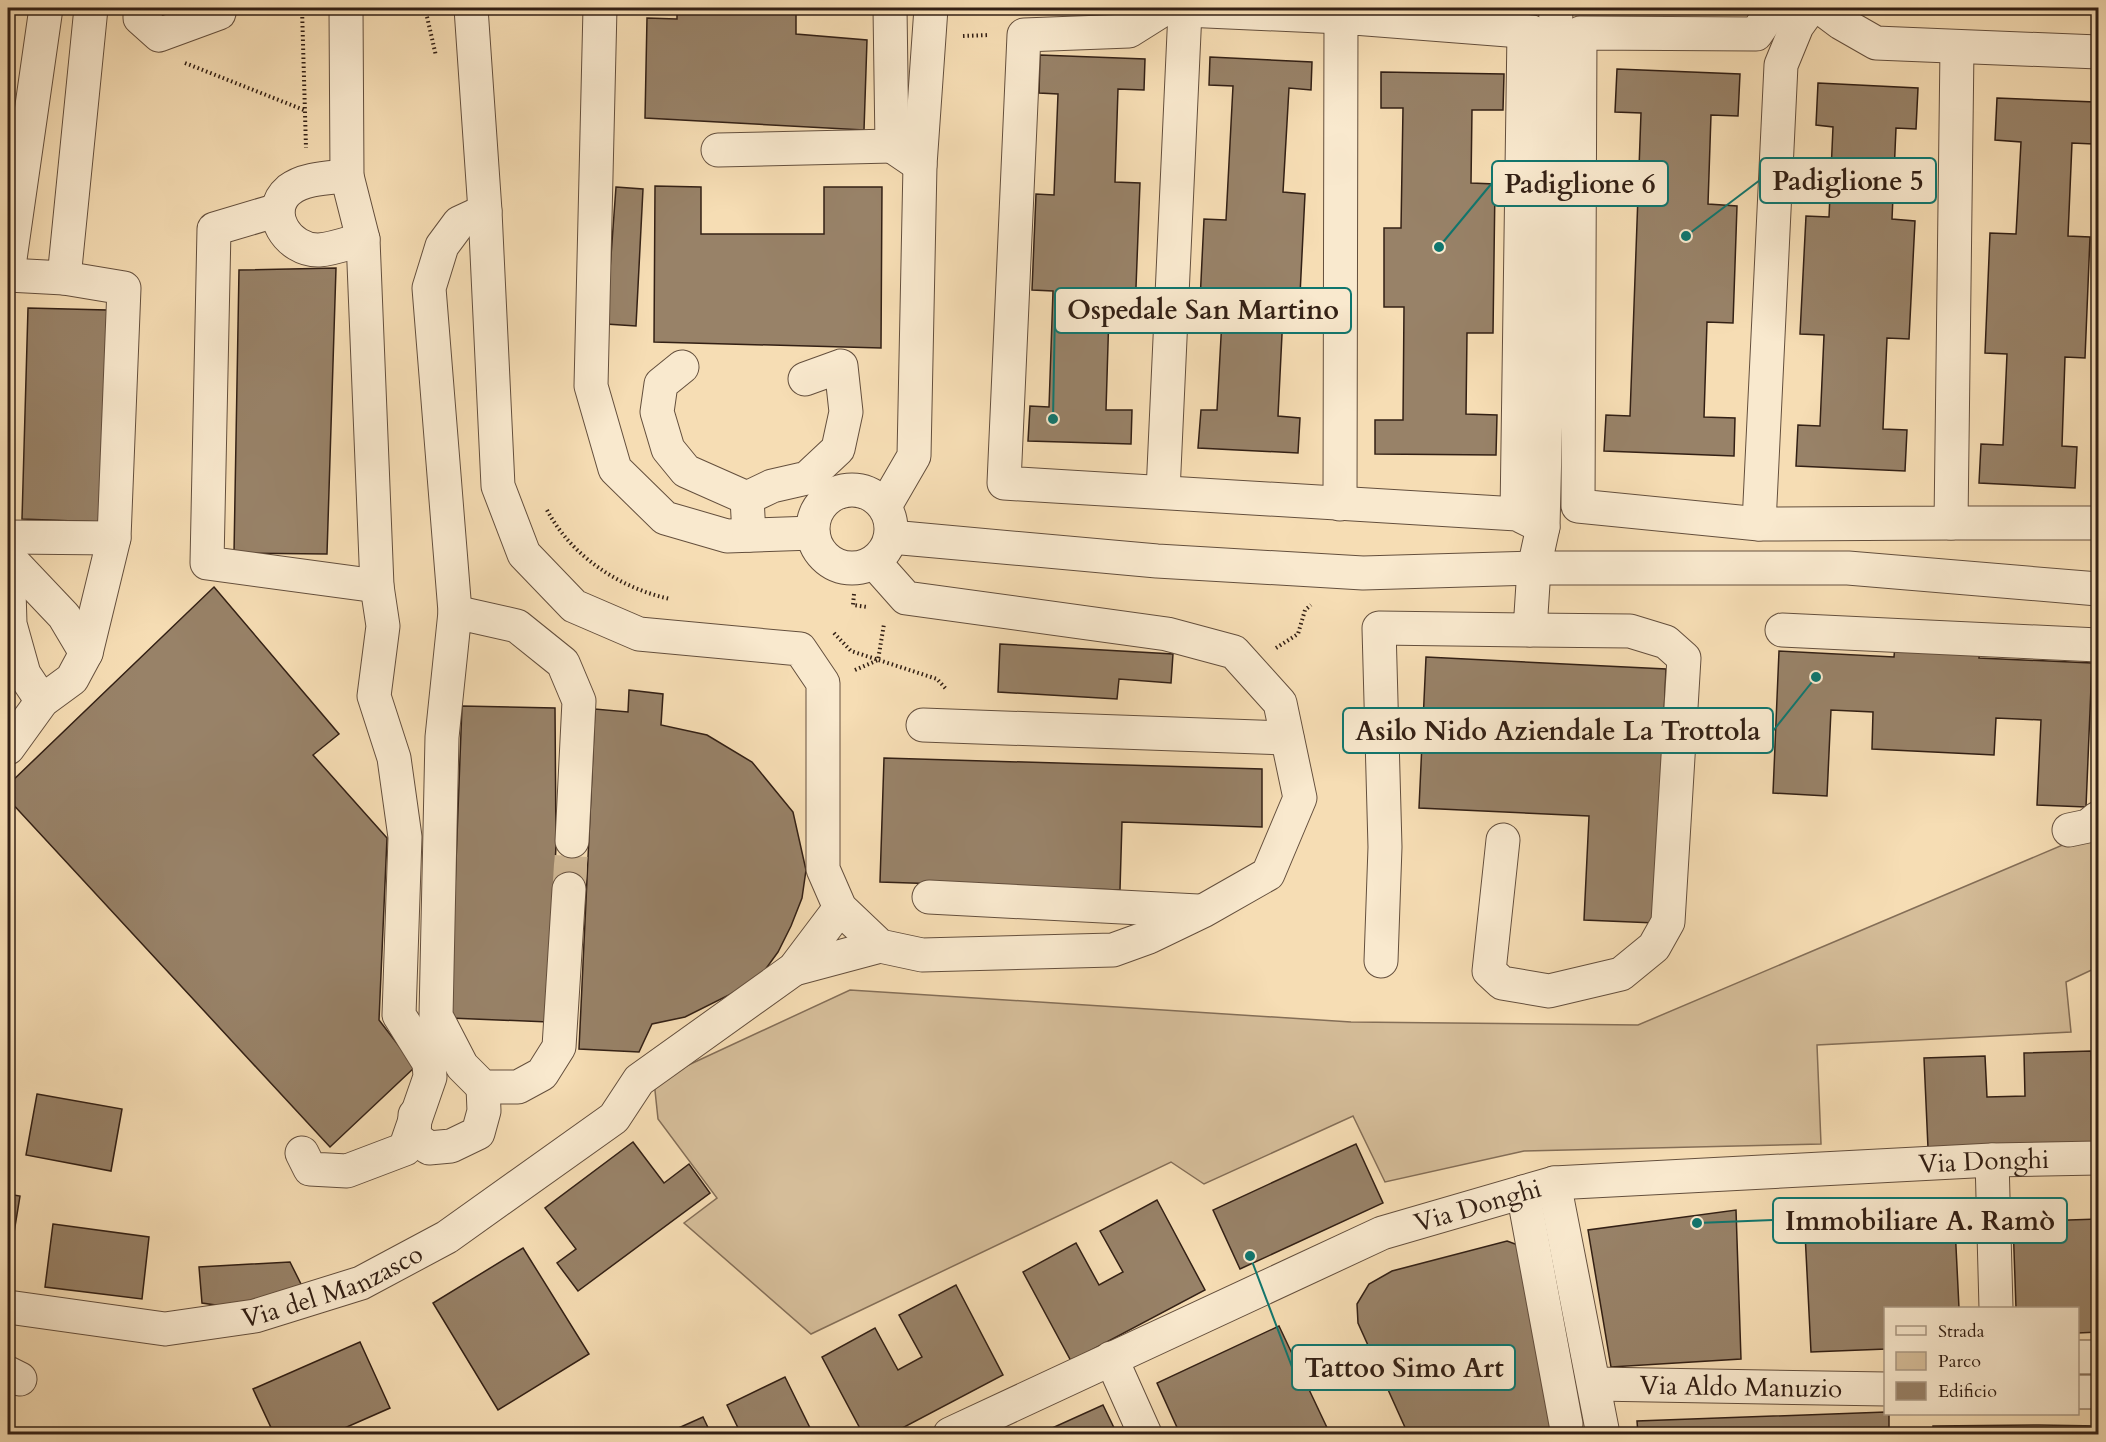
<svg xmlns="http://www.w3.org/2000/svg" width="2106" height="1442" viewBox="0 0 2106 1442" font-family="Cardo,serif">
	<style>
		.green { fill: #d5bd99; stroke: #846e57; stroke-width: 1.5 }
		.building { fill: #988268; stroke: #332015; stroke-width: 1.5 }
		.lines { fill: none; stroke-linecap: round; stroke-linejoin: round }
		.minor-tunnel { stroke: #cfb794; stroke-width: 33; stroke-dasharray: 33 16; stroke-linecap: butt }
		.minor-casing { stroke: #644f3d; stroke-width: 35 }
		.path { stroke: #332015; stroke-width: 4; stroke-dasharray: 1.5 3; stroke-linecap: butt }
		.minor { stroke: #f9e9ce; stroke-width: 33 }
		.labels { text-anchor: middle; stroke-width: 6; stroke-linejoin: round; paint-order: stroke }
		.street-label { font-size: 26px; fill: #332015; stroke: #f9e9ce }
		.leader { fill: none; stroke: #0f766e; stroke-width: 2 }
		.callout-dot { fill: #0f766e; stroke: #f9e9ce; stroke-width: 2 }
		.callout { fill: #f9e9ce; stroke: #0f766e; stroke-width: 2 }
		.callout-label { font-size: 27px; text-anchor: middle; font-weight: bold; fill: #332015 }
	</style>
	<rect width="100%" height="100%" fill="#f6ddb4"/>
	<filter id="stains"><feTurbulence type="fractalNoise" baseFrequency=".00333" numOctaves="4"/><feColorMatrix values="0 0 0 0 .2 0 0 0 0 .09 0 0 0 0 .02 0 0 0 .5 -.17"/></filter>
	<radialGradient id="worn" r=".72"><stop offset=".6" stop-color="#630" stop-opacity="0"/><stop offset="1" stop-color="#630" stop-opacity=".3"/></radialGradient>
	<!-- green -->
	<polygon class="green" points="2098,830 2098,967 2066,982 2071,1032 1817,1045 1821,1144 1524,1151 1385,1182 1353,1116 1204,1184 1171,1162 811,1334 684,1223 717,1198 658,1119 654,1081 850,990 1351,1022 1638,1025"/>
	<!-- building -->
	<g class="building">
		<polygon points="677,8 796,8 796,34 867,40 864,130 645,118 647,18 677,19"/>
		<polygon points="1040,55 1145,59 1144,90 1118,89 1115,182 1140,183 1135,313 1109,312 1106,410 1132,410 1131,444 1028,441 1030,406 1049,407 1053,291 1032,290 1036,194 1054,195 1058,94 1039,93"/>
		<polygon points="1210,57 1312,62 1311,90 1289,88 1283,192 1305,194 1299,315 1283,314 1278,416 1300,418 1298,453 1198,448 1201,410 1217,410 1223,301 1200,301 1204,219 1226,220 1233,86 1209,85"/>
		<polygon points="1617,69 1740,74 1738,116 1711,115 1708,204 1737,206 1733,323 1707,322 1704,417 1735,418 1734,456 1604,451 1606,415 1630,416 1641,113 1615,112"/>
		<polygon points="1381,72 1504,74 1503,110 1472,110 1471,183 1495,184 1493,333 1467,333 1466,414 1497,415 1496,455 1375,454 1375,420 1403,420 1404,307 1384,307 1384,228 1401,228 1403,108 1381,108"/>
		<polygon points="1818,83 1918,88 1916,129 1896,128 1892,219 1915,221 1909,339 1887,338 1883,429 1907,430 1905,471 1796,466 1798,425 1820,426 1824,335 1800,334 1806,216 1829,217 1833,127 1816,125"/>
		<polygon points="1997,98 2095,102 2093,144 2072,143 2068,236 2090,237 2085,358 2065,357 2062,446 2077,447 2075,488 1979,483 1981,444 2003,445 2007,354 1985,353 1990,233 2016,234 2021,142 1995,140"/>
		<polygon points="655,186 701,187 701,234 824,234 824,187 882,187 881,348 654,342"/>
		<polygon points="616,187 643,189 636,326 606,324"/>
		<polygon points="336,268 327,554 234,553 239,270"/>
		<polygon points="28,308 107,310 101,522 22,519"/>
		<polygon points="214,587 339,734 313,755 387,838 379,1020 415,1067 330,1147 8,799 8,785"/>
		<polygon points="1000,644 1173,654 1171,683 1119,679 1117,699 998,692"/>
		<polygon points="1895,645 1980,648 1979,658 2092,663 2086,807 2037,805 2041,720 1996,718 1994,755 1872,749 1873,712 1831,710 1827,796 1773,793 1779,651 1894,657"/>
		<polygon points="1426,657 1666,669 1655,923 1584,920 1589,816 1419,808"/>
		<polygon points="629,690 663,694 661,725 707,735 752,762 793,812 806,870 802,898 791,926 778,952 757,981 685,1017 652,1024 639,1052 579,1049 595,709 628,712"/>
		<polygon points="462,706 555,708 556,845 548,1022 450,1018"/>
		<polygon points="884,758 1262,769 1262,827 1122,822 1120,890 880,882"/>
		<polygon points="2091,1051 2095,1142 1928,1148 1924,1058 1985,1056 1987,1097 2025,1096 2024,1053"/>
		<polygon points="37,1094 122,1109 111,1171 26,1155"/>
		<polygon points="633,1142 664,1183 689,1164 710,1193 578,1291 557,1263 576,1249 545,1208"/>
		<polygon points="1356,1144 1383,1203 1240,1269 1213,1210"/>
		<polygon points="8,1194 20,1196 8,1269"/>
		<polygon points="1157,1200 1205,1290 1071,1361 1023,1272 1076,1243 1099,1285 1123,1272 1100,1231"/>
		<polygon points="1954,1206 1959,1308 1886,1308 1886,1349 1811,1352 1804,1213"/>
		<polygon points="1736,1210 1741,1359 1611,1367 1588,1230"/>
		<polygon points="2098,1219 2098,1332 2078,1333 2078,1308 2016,1308 2013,1222"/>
		<polygon points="53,1224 149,1237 142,1299 45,1287"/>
		<polygon points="1507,1241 1518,1245 1557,1434 1408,1434 1358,1323 1357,1304 1369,1284 1392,1271"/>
		<polygon points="523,1248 589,1354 498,1410 433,1303"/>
		<polygon points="290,1262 303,1288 243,1309 202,1303 199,1267"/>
		<polygon points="956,1285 1003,1375 891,1434 863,1434 822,1357 875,1328 898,1370 922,1357 899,1315"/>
		<polygon points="1279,1326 1330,1434 1180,1434 1157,1383"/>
		<polygon points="360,1342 390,1408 331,1434 274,1434 253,1389"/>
		<polygon points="785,1377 813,1434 741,1434 727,1405"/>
		<polygon points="1103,1405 1117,1434 1038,1434 1039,1434"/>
		<polygon points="1886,1412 1889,1414 1889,1434 1638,1434 1637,1421"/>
		<polygon points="703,1417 711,1434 665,1434"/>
		<polygon points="2039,1425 2098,1426 2098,1434 1933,1434 1933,1426"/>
	</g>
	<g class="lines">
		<!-- minor-tunnel -->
		<polyline class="minor-tunnel" points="569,889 572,841"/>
		<!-- minor casing -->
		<g class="minor-casing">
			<g id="minor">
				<polyline points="140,8 140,18 159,35 219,13 220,8"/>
				<polyline points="471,8 485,211 498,486 524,554 574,606 639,634 800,649 823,683 823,869 840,908 880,946 922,955 1113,950 1149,937 1203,911 1268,874 1300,798 1280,703 1234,652 1167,634 906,598 874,562"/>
				<polyline points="600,8 591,386 615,469 665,518 727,536 813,533"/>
				<polyline points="890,8 892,146 920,165"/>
				<polyline points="1774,8 1756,34 1580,33 1578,506 1759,524 1951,523 1957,48"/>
				<polyline points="1821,8 1841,23 1876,43 2098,52"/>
				<polyline points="1163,9 1341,17 1346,8"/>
				<polyline points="1164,9 1129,31 1024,35 1004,483 1517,514 1543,527"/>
				<polyline points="718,150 892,146"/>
				<path d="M347,176c-18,2 -43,2 -58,14 -26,22 -1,61 30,60 14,-1 30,-7 44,-11"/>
				<polyline points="278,210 214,229 207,563 377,586"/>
				<polyline points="8,273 46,8"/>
				<polyline points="8,275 64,278 124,288 114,538 86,653"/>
				<polyline points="64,278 91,8"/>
				<polyline points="682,367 661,384 657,412 668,449 686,471 747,498"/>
				<circle cx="852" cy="529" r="39"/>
				<polyline points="1163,492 1185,11"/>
				<polyline points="1340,504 1341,17 1532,32"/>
				<polyline points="885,506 914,456 920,165 931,8"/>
				<polyline points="1517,514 1524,31"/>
				<polyline points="1951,523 2098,523"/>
				<polyline points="1759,524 1781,65 1797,26 1810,8"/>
				<polyline points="749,535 747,498 772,486 807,478 838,449 846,412 841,366 805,379"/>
				<polyline points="8,537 114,538"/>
				<polyline points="891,537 1157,561 1363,573 1534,568 1848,568 2098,589"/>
				<polyline points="8,555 10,624 24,674 42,701"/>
				<polyline points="455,612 429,288 442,246 459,223 485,211"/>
				<polyline points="1782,630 2098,645"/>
				<polyline points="923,725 1287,738"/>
				<polyline points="8,748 42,701 72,679 86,653 64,616 9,558"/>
				<polyline points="2069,830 2088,826 2098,818"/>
				<polyline points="1503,840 1489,971 1502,983 1549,991 1621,974 1654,947 1668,922 1684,658 1666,642 1630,631 1530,630"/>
				<polyline points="569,889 559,1047 542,1074 518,1087 483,1087 462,1066 436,1016 442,737 455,612 517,626 563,663 579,701 572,841"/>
				<polyline points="929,897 1198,911"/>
				<polyline points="1381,961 1385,847 1379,628 1530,630 1534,568 1543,527 1556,8"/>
				<polyline points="794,969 880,946"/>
				<polyline points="415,1115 414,1137 429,1148 451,1146 478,1133 484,1111 483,1087"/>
				<polyline points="302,1153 310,1169 347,1171 405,1149 430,1077 429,1063 399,1015 405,837 394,758 374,696 383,626 377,586 363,239 347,176 346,8"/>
				<polyline points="1992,1160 1996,1308"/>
				<polyline points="1554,1183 1603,1434"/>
				<polyline points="1523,1192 1566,1424"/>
				<path id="s1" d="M8,1307l157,22 90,-13 106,-33 86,-46 167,-119 25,-38 155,-111 46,-61"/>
				<polyline points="2078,1357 2098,1357"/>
				<polyline points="1111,1358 1145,1434"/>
				<polyline points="8,1373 20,1379"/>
				<path id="s2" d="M1595,1384l291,5"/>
				<polyline points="2078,1392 2098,1392"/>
				<path id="s3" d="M950,1434l432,-201 172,-50 438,-23 106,-2"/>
			</g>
		</g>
		<!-- path -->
		<g class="path">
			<polyline points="302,8 306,148"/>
			<polyline points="425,8 436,56"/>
			<polyline points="963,36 989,35"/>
			<polyline points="185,63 304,110"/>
			<path d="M547,510c25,47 73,78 123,89"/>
			<polyline points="854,594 853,605 867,607"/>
			<polyline points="834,633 851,651 937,679 947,690"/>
			<polyline points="1276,648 1298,634 1305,610 1311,605"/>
			<polyline points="855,670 878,660 884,624"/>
		</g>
		<!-- minor -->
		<use href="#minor" class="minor"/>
	</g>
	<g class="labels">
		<!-- street labels -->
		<g class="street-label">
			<text dy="9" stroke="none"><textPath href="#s3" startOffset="1086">Via Donghi</textPath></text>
			<text dy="9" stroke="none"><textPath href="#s3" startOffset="576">Via Donghi</textPath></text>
			<text dy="9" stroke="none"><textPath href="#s1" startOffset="332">Via del Manzasco</textPath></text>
			<text dy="9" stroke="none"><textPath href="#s2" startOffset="146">Via Aldo Manuzio</textPath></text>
		</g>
	</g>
	<!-- callouts -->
	<path class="leader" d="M1686 236L1760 180M1439 247L1492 183M1053 419L1055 310M1816 677L1773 731M1697 1223L1773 1220M1250 1256L1292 1367"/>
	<g class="callout-dot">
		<circle cx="1686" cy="236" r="6"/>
		<circle cx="1439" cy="247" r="6"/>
		<circle cx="1053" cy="419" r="6"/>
		<circle cx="1816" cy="677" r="6"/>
		<circle cx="1697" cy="1223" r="6"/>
		<circle cx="1250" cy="1256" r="6"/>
	</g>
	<g class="callout">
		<rect x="1760" y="158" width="176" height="45" rx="6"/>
		<rect x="1492" y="161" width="176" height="45" rx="6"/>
		<rect x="1055" y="288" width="296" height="45" rx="6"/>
		<rect x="1343" y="708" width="430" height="45" rx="6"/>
		<rect x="1773" y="1198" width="294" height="45" rx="6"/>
		<rect x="1292" y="1345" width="223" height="45" rx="6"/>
	</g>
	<g class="callout-label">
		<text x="1848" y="190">Padiglione 5</text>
		<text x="1580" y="193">Padiglione 6</text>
		<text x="1203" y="319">Ospedale San Martino</text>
		<text x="1558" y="740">Asilo Nido Aziendale La Trottola</text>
		<text x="1920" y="1230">Immobiliare A. Ramò</text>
		<text x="1404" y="1377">Tattoo Simo Art</text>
	</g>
	<!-- margin -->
	<rect width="2106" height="1442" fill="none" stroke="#f6ddb4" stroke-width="30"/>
	<rect x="9" y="9" width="2088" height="1424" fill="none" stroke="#332015" stroke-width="3"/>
	<rect x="15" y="15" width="2076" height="1412" fill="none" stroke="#332015" stroke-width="1.5"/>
	<!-- legend -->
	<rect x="1884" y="1307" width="195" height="108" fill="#f9e9ce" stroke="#aa9984" stroke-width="1.5"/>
	<rect x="1896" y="1326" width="30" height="9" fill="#f9e9ce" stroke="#aa9984" stroke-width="1.5"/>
	<text x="1938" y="1337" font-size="18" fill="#332015">Strada</text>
	<rect x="1896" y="1352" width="30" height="18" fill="#d5bd99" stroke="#aa9984" stroke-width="1.5"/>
	<text x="1938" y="1367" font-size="18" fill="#332015">Parco</text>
	<rect x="1896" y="1382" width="30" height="18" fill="#988268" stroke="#aa9984" stroke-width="1.5"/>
	<text x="1938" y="1397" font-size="18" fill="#332015">Edificio</text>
	<rect width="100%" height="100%" filter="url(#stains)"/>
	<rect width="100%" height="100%" fill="url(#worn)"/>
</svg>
